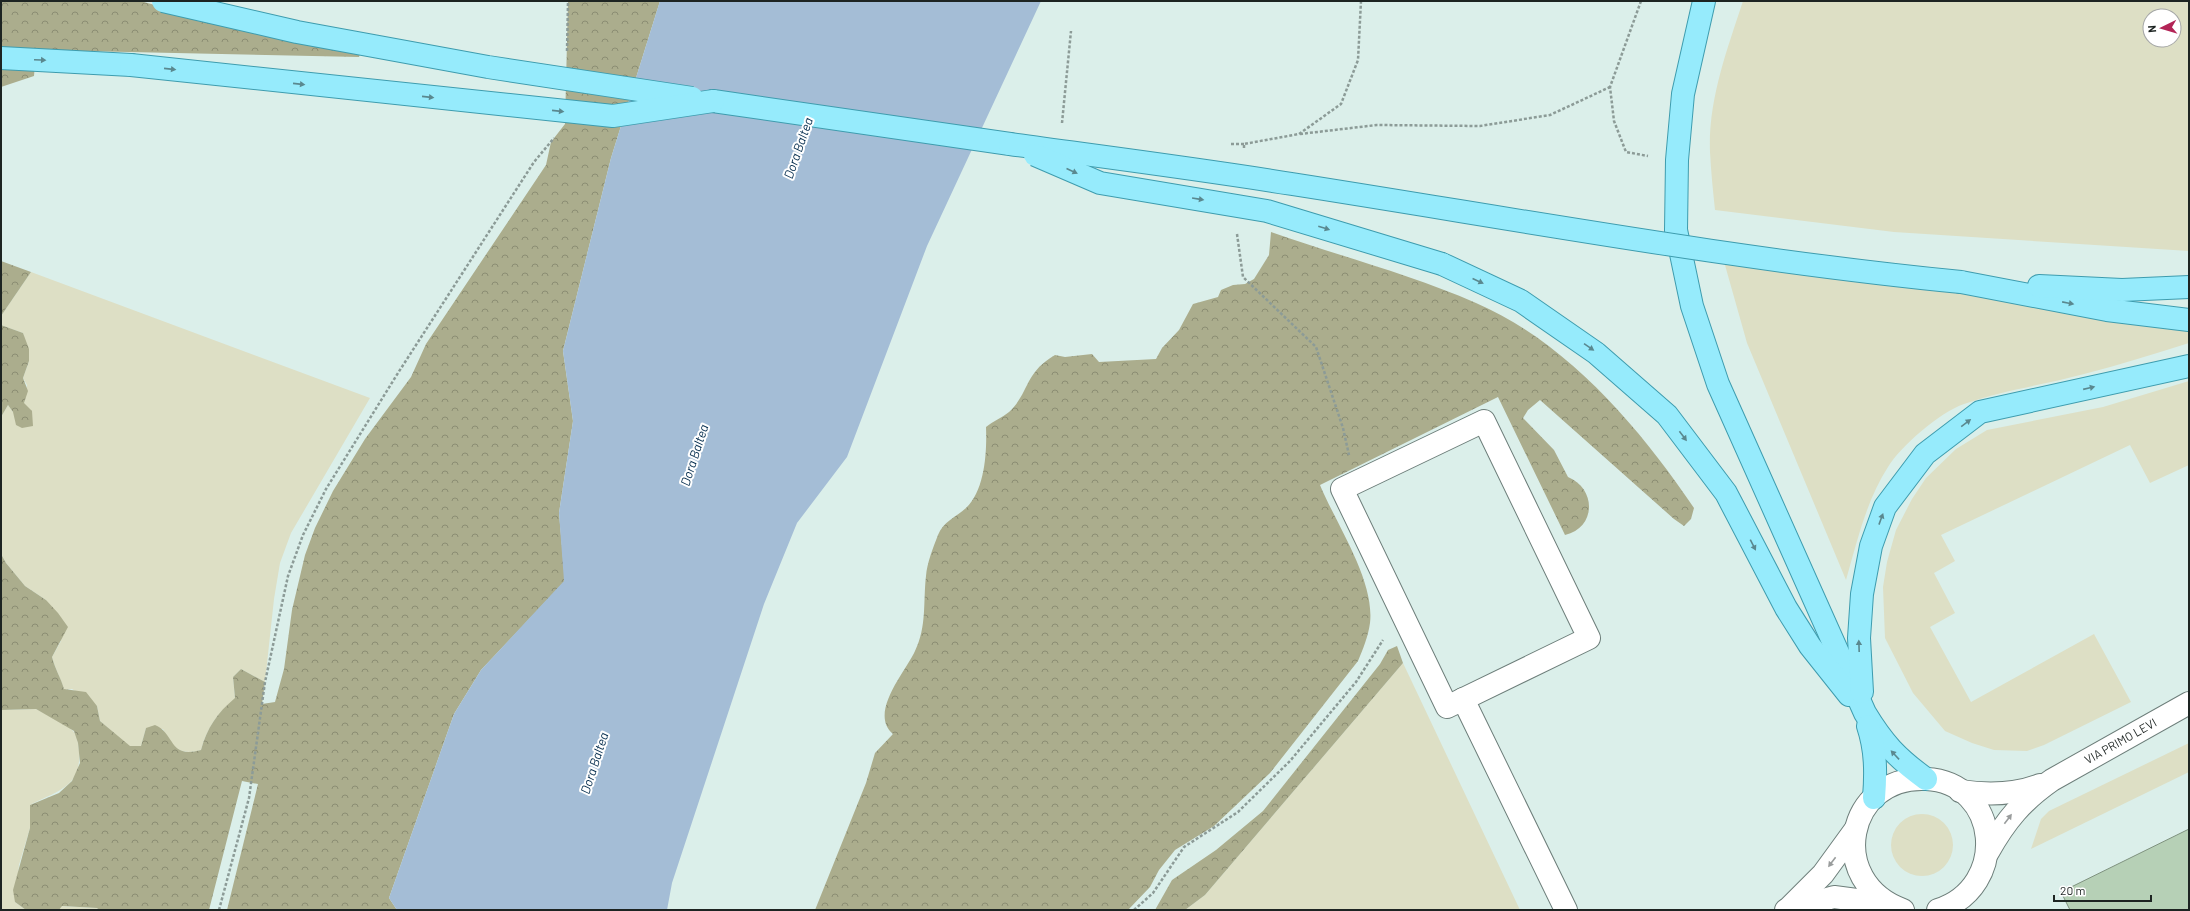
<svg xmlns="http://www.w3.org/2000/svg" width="2190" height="911" viewBox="0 0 2190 911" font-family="Barlow,sans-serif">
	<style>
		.grass { fill: #dddfc5; fill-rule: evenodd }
		.forest { fill: url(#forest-crowns) }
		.water { fill: #a4bdd6 }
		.building { fill: #b6d0b6; stroke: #7f927f }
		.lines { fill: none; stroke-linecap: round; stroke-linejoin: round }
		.minor-casing { stroke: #6d7e7a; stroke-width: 24 }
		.major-casing { stroke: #3e9cae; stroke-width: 24 }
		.path { stroke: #8c9b97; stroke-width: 2.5; stroke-dasharray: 3 2; stroke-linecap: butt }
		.minor { stroke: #fff; stroke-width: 22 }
		.major { stroke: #96ebfc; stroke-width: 22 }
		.major-bridge-casing { stroke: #3e9cae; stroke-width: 24; stroke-linecap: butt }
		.major-bridge { stroke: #96ebfc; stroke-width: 22 }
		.oneway { fill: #5a888f }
		.oneway2 { fill: #999c9c }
		.labels { text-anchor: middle; stroke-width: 4; stroke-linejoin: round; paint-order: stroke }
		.street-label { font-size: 12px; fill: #1d2422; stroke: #fff }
		.water-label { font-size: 13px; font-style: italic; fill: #032c4d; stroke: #fff }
	</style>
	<defs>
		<pattern id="forest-crowns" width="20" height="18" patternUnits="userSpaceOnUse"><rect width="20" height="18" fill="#abad8d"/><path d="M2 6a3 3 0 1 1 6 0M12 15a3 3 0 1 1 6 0" fill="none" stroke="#8b8d73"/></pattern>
	</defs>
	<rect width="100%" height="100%" fill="#dbefea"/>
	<!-- grass -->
	<g class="grass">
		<path d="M1743,1h446v250l-295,-19 -179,-22c-2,-19 -4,-38 -5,-58 -2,-52 17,-102 33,-151zM2150,16h24v24h-24z"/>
		<path d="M1723,258l466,69v16c-35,11 -70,22 -105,31 -40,11 -81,16 -120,30 -24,8 -63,42 -76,63 -22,34 -31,75 -42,113l-99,-237z"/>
		<path d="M31,272l339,126 -79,135 -11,30 -6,36 -9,83 -24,-13 -8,8 2,22c-18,14 -28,29 -34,51 -20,6 -30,-2 -38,-21l-17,-1 -5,18 -11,1 -30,-26 -3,-15 -25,-17 -8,1c-3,-12 -9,-21 -12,-33l9,-16 -15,-41 -21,-14 -19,-23 -5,-9v-137l7,-12 5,7 11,-9 3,-18 -4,-7 6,-17 -6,-28 -22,-8v-9z"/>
		<polygon points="2189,381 2189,465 2150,483 2130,445 1941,535 1955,561 1934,573 1955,613 1930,627 1971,702 2094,634 2131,702 2044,745 2027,751 1994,750 1972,743 1945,731 1913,693 1885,638 1883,587 1887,562 1896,530 1912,499 1926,478 1956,449 1987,430 2103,407"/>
		<polygon points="1403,663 1520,910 1185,910 1205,895"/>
		<path d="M36,709c10,5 30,14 37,22 5,4 5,14 6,20 3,37 -23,40 -49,54v23l-11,37 -4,37 11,8h-25v-200z"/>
		<polygon points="2189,743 2189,772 2031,849 2041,819 2049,811"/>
		<circle cx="1922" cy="845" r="31"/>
		<polygon points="61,906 97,908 99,910 59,910"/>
	</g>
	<!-- forest -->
	<g class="forest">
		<polygon points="2,1 140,1 290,41 361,51 359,57 36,50 34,76 1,87"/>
		<path d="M568,1h92l-49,157 -48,193 10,70 -14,92 6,68 -84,89 -27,44 -65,184 8,12h-170l31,-126 -16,-3 -33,129h-110l-2,-2 -35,-2 -3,4h-33l-11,-8 -2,-12 17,-62v-23l29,-12 13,-12 8,-18 -2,-20 -4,-12 -38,-22 -35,1v-156l5,9 19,23 21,14 12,13 10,14 -16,30c3,12 9,21 12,32l22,3 11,14 3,15 30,25h11l5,-18 9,-3c21,9 13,34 46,25 6,-22 16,-37 34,-52l-2,-21 8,-8 24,13 -3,22 13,-2 9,-33 8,-59 13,-55 10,-27 18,-37 32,-52 46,-62 15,-33 120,-179 5,-23 14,-18z"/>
		<path d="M1271,232c68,24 139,42 205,71 92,40 163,124 218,205l-3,11 -7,7 -10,-7 -134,-119 -12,10 -5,8 31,32 14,27c29,12 28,51 -3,58l-67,-138 -178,88c16,39 55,95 50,138 -2,14 -7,26 -12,38l-88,112 -56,53 -39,24 -16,20 -9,17 -22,23h-313l51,-127 9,-30 18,-19c-25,-21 13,-63 22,-83 12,-25 8,-49 11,-75 1,-13 7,-28 12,-41 5,-13 18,-18 28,-27 19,-18 21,-56 20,-81 7,-6 16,-9 23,-15 21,-20 15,-39 46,-57l10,2 27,-3 7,8 57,-3 6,-11 17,-18 14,-26 25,-7 3,-7 12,-5 12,-1 9,-5 15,-24z"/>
		<polygon points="1,261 31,272 1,316"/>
		<polygon points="1,325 23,333 29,349 29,361 23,378 28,391 24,403 32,411 33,426 22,428 16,425 13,412 8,405 1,417"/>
		<polygon points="1397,646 1403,663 1205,895 1185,910 1155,910 1172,880 1216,850 1263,811 1380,664 1388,650"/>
	</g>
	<!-- water -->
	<polygon class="water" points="660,1 1041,1 927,246 847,457 797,523 764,604 672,883 667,910 397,910 389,898 454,714 481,670 564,581 559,513 573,421 563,351 611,158"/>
	<!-- building -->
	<polygon class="building" points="2189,829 2189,910 2070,910 2061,892"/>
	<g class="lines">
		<!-- minor casing -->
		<g class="minor-casing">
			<g id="minor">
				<polygon points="1484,421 1589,638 1447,707 1342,489"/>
				<polyline points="1463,699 1566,910"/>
				<path d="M1960,791c27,4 54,4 80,-6"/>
				<path id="s1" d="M1988,852c18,-32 34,-51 64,-72l137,-77"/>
				<polyline points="1788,909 1823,874 1855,830"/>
				<polyline points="1786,910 1834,897 1887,904"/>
				<path d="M1903,910c-78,-28 -57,-135 23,-131 74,3 84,108 12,131"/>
			</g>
		</g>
		<!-- major casing -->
		<g class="major-casing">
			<g id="major">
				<path d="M1704,1l-21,93 -6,66 -1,70 16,76 26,78 147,329c18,30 32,45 61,66"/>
				<polyline points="1,58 131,65"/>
				<polyline points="713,101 1010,144"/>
				<polyline points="1442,264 1521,301 1596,353 1667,415 1726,493 1786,608 1810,646 1849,695"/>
				<polyline points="1961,282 2107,310 2189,320"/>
				<polyline points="2039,286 2122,290 2189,287"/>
				<polyline points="1862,692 1859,638 1862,594 1871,546 1885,507 1925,454 1980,412 2189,366"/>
				<path d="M1868,726c8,24 8,47 6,72"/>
			</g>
		</g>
		<!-- path -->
		<g class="path">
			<polyline points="1641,1 1610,87 1614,121 1626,152 1648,156"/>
			<polyline points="567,51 568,1"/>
			<polyline points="1062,123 1071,31"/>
			<polyline points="1300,134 1377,125 1480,126 1550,115 1610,87"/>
			<polyline points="1231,144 1244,144"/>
			<polyline points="1244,148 1244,144 1299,134 1341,104 1358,60 1361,1"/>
			<polyline points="1237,234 1243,277 1316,347 1343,428 1349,455"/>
			<polyline points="219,910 249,798 265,682 288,576 303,535 326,489 398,373 534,162 554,138"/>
			<polyline points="1134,910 1153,893 1184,847 1238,812 1290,761 1356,682 1383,640"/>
		</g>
		<!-- minor -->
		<use href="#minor" class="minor"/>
		<!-- major -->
		<use href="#major" class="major"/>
		<!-- major-bridge casing -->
		<g class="major-bridge-casing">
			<g id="major-bridge">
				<polyline points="163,1 297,32 488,67 692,98"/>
				<polyline points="131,65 613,116 713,101"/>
				<path d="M1010,144c94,13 189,25 282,40 224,35 444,76 669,98"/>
				<polyline points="1035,155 1100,183 1267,211 1442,264"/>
			</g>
		</g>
		<!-- major-bridge -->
		<use href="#major-bridge" class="major-bridge"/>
	</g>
	<!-- one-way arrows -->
	<defs><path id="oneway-solid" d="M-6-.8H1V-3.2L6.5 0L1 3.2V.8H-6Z"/></defs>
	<g class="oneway">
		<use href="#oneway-solid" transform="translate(40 60) rotate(3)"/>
		<use href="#oneway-solid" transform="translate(170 69) rotate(6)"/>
		<use href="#oneway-solid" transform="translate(299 84) rotate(6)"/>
		<use href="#oneway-solid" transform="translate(428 97) rotate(6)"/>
		<use href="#oneway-solid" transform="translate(558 111) rotate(6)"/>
		<use href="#oneway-solid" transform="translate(1072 171) rotate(24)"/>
		<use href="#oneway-solid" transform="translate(1198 199) rotate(9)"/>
		<use href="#oneway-solid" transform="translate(1324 228) rotate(17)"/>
		<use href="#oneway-solid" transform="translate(1478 281) rotate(25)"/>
		<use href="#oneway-solid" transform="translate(2068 303) rotate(11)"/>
		<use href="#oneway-solid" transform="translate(1589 347) rotate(34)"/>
		<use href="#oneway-solid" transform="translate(2089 388) rotate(-13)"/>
		<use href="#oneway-solid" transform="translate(1966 423) rotate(-37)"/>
		<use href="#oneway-solid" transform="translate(1683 436) rotate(53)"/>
		<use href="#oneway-solid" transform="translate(1881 519) rotate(-70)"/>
		<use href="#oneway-solid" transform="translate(1753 545) rotate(63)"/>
		<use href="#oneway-solid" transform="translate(1859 646) rotate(-92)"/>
		<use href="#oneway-solid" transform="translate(1895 755) rotate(-133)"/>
	</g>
	<g class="oneway2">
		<use href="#oneway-solid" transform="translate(2008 819) rotate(-53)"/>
		<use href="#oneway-solid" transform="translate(1832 862) rotate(127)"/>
	</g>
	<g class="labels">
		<!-- street labels -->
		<g class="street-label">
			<text dy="4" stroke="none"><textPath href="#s1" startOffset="176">VIA PRIMO LEVI</textPath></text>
		</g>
		<!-- water labels -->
		<g class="water-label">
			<text transform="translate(798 148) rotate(-71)" y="5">Dora Baltea</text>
			<text transform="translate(694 455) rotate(-72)" y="5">Dora Baltea</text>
			<text transform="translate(594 763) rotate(-72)" y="5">Dora Baltea</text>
		</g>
	</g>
	<!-- border -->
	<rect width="2190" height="911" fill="none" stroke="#1d2422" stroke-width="4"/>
	<!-- north arrow -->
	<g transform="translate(2162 28) rotate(265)"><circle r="19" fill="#ffffff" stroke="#a5a7a7"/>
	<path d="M0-3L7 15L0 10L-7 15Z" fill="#b32456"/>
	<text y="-6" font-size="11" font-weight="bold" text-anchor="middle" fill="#1d2422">N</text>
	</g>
	<!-- scale -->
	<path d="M2054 895v6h97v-6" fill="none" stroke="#1d2422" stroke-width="2"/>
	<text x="2060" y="895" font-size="12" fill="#1d2422" stroke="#ffffff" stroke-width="3" paint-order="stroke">20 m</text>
</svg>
